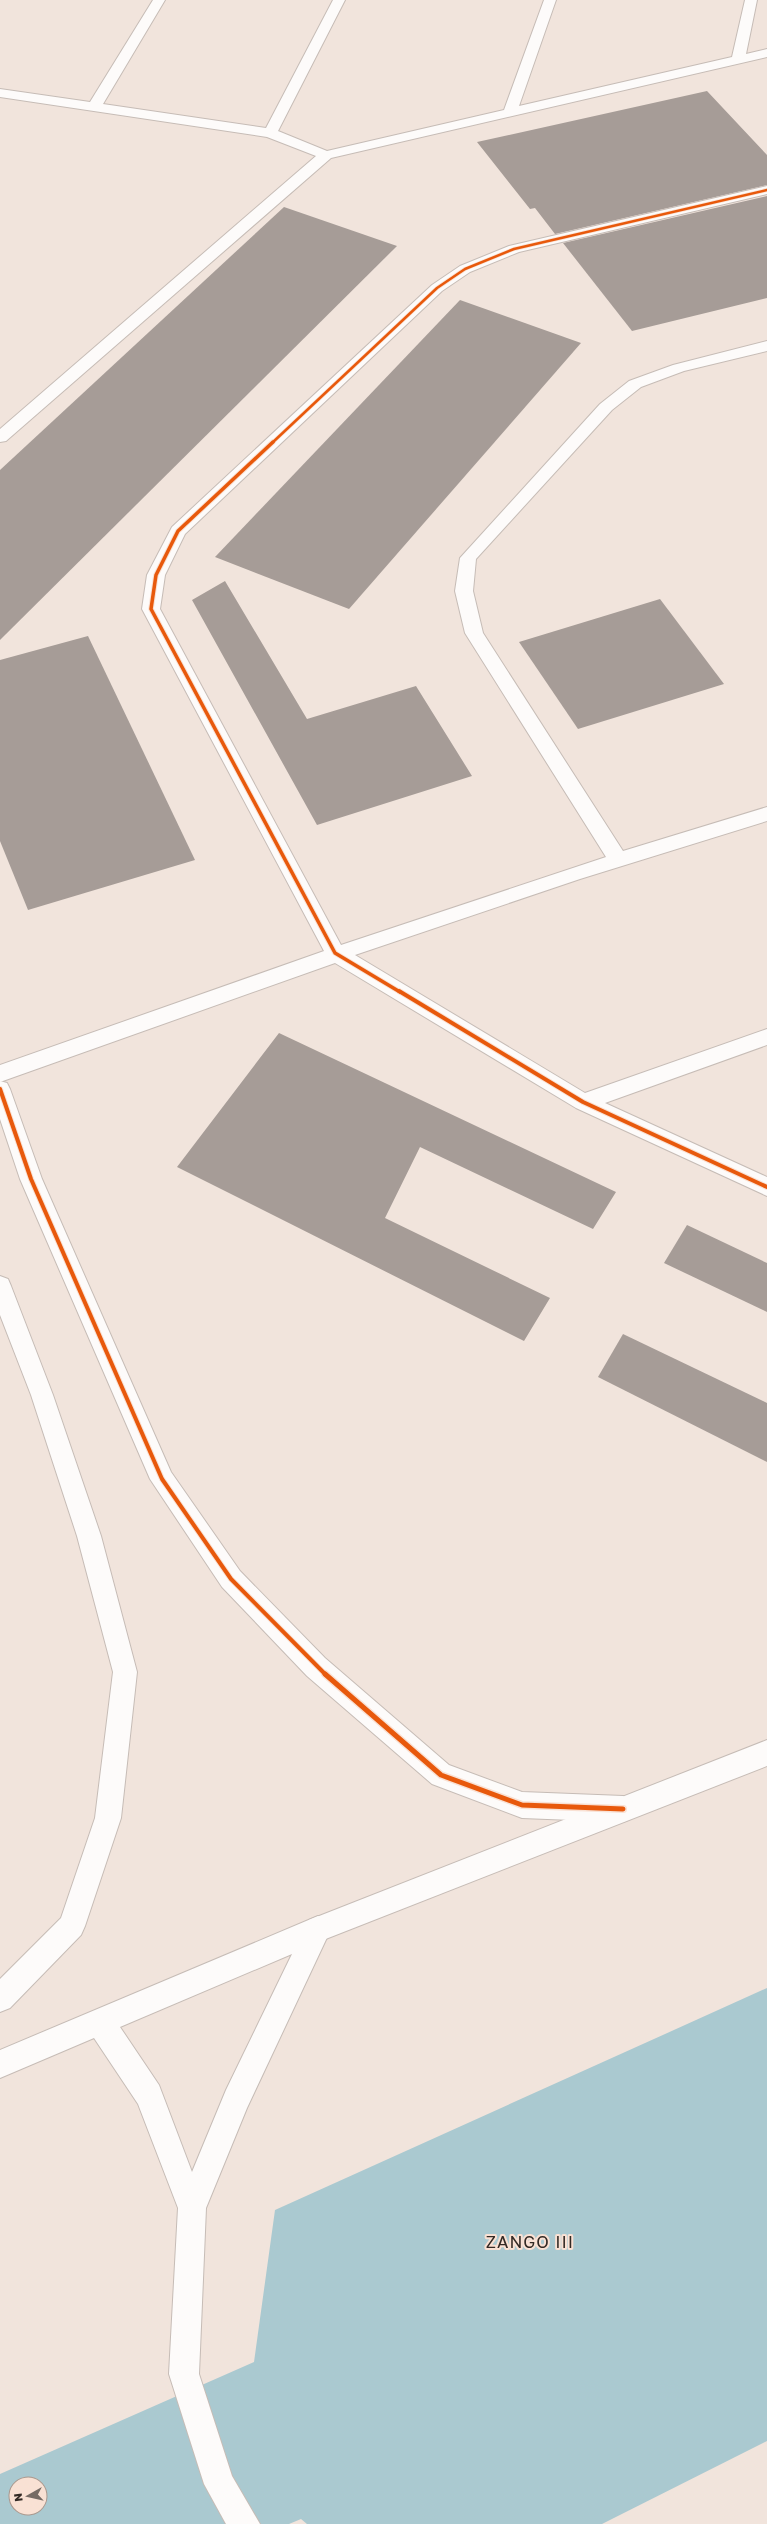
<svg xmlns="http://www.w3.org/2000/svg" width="767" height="2524" viewBox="0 0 767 2524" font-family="'Golos Text',sans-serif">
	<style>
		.water { fill: #aac9d0; fill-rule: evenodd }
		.building { fill: #a69c97 }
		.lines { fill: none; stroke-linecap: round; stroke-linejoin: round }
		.street-casing { stroke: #c6bcb6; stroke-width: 2 }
		.secondary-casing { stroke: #c6bcb6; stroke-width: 2 }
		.street { fill: #fdfbfa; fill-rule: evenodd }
		.secondary { fill: #fdfbfa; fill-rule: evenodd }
		.cycleway-far3-casing { stroke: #f9e1d4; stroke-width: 4 }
		.cycleway-far2-casing { stroke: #f9e1d4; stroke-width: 5.5 }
		.cycleway-far1-casing { stroke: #f9e1d4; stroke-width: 6 }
		.cycleway-casing { stroke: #f9e1d4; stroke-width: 8 }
		.cycleway-far3 { stroke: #e8590c; stroke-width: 2.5 }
		.cycleway-far2 { stroke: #e8590c; stroke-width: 3.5 }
		.cycleway-far1 { stroke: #e8590c; stroke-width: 4 }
		.cycleway { stroke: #e8590c; stroke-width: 5 }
		.labels { text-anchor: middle; stroke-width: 4; stroke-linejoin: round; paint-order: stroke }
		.near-quarter-label { font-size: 17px; letter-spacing: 1px; fill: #332a25; stroke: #f9e1d4 }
	</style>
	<rect width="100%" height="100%" fill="#f1e4dc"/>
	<!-- water -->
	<path class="water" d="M767,1988v453l-165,83h-295l-6,-5 -12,5h-289v-50l254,-112 21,-152zM16,2484h24v24h-24z"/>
	<!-- building -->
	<g class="building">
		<polygon points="707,91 767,155 767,185 555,234 535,208 530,209 477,142"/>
		<polygon points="767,196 767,298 632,331 563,243"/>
		<polygon points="284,207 397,246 0,640 0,470"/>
		<polygon points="460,300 581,343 349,609 215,557"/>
		<polygon points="225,581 307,719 416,686 472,776 317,825 192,600"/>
		<polygon points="660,599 724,684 578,729 519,642"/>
		<polygon points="88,636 195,860 28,910 0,841 0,660"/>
		<polygon points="279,1033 616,1192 593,1229 420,1147 385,1218 550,1298 524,1341 177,1167"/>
		<polygon points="687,1225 767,1263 767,1312 664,1263"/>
		<polygon points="623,1334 767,1403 767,1462 598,1377"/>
	</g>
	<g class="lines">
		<!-- street casing -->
		<g class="street-casing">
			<g id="street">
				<polygon points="153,0 165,0 103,104 266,128 333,0 345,0 278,131 327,151 504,110 544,0 556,0 519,106 732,57 745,0 757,0 746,54 767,49 767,57 331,158 6,441 0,442 0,429 316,156 267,137 0,97 0,89 90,102"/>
				<polygon points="767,186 767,194 519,252 470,272 442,291 185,534 165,575 160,609 341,945 606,857 465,633 455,591 460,558 600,404 629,381 673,365 767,341 767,351 684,371 641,387 612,410 476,559 473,591 483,633 623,851 767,807 767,821 580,879 355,955 585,1093 767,1029 767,1045 605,1103 767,1177 767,1196 576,1108 335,963 0,1082 0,1065 324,951 142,609 147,575 172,527 432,285 460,266 509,246"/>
				<polygon points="767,1740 767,1766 318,1942 309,1938 305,1929 309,1920"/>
			</g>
		</g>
		<!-- secondary casing -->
		<g class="secondary-casing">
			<g id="secondary">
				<polygon points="0,1081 7,1083 10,1089 42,1179 171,1472 240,1571 325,1658 449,1765 522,1792 623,1796 632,1800 636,1809 632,1818 623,1822 522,1818 432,1784 307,1676 222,1587 150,1479 20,1179 0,1119"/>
				<polygon points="0,1276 8,1279 11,1286 53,1395 101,1536 137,1672 121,1818 85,1926 81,1935 10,2008 0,2012 0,1979 61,1918 95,1818 113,1672 77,1536 31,1395 0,1315"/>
				<path d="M318,1916l9,4 4,9 -84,179 -41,100 -7,166 33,102 28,48h-34l-22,-40 -35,-110 9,-166 -40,-104 -44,-66 -94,40v-28zM292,1954l-66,136 -34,82 -33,-87 -39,-58z"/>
			</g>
		</g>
		<!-- street -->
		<use href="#street" class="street"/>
		<!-- secondary -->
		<use href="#secondary" class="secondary"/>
		<!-- cycleway-far3 casing -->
		<g class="cycleway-far3-casing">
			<polyline id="cycleway-far3" points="272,443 437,288 465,269 514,249 767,190"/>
		</g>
		<!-- cycleway-far2 casing -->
		<g class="cycleway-far2-casing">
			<polyline id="cycleway-far2" points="273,442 178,531 156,575 151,609 335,953 400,992"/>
		</g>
		<!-- cycleway-far1 casing -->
		<g class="cycleway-far1-casing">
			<g id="cycleway-far1">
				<polyline points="399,991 583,1102 767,1187"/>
				<polyline points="0,1089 31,1179 162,1479 231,1579 326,1675"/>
			</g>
		</g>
		<!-- cycleway casing -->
		<g class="cycleway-casing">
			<polyline id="cycleway" points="325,1674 441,1775 522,1805 623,1809"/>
		</g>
		<!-- cycleway-far3 -->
		<use href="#cycleway-far3" class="cycleway-far3"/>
		<!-- cycleway-far2 -->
		<use href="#cycleway-far2" class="cycleway-far2"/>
		<!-- cycleway-far1 -->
		<use href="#cycleway-far1" class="cycleway-far1"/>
		<!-- cycleway -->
		<use href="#cycleway" class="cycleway"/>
	</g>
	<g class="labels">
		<!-- near-quarter labels -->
		<g class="near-quarter-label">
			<text x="530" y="2248">ZANGO III</text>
		</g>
	</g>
	<!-- north arrow -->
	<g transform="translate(28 2496) rotate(262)"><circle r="19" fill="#f9e1d4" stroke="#aa988e"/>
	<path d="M0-3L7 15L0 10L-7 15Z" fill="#766b65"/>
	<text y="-6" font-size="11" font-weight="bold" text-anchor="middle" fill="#332a25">N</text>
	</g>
</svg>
